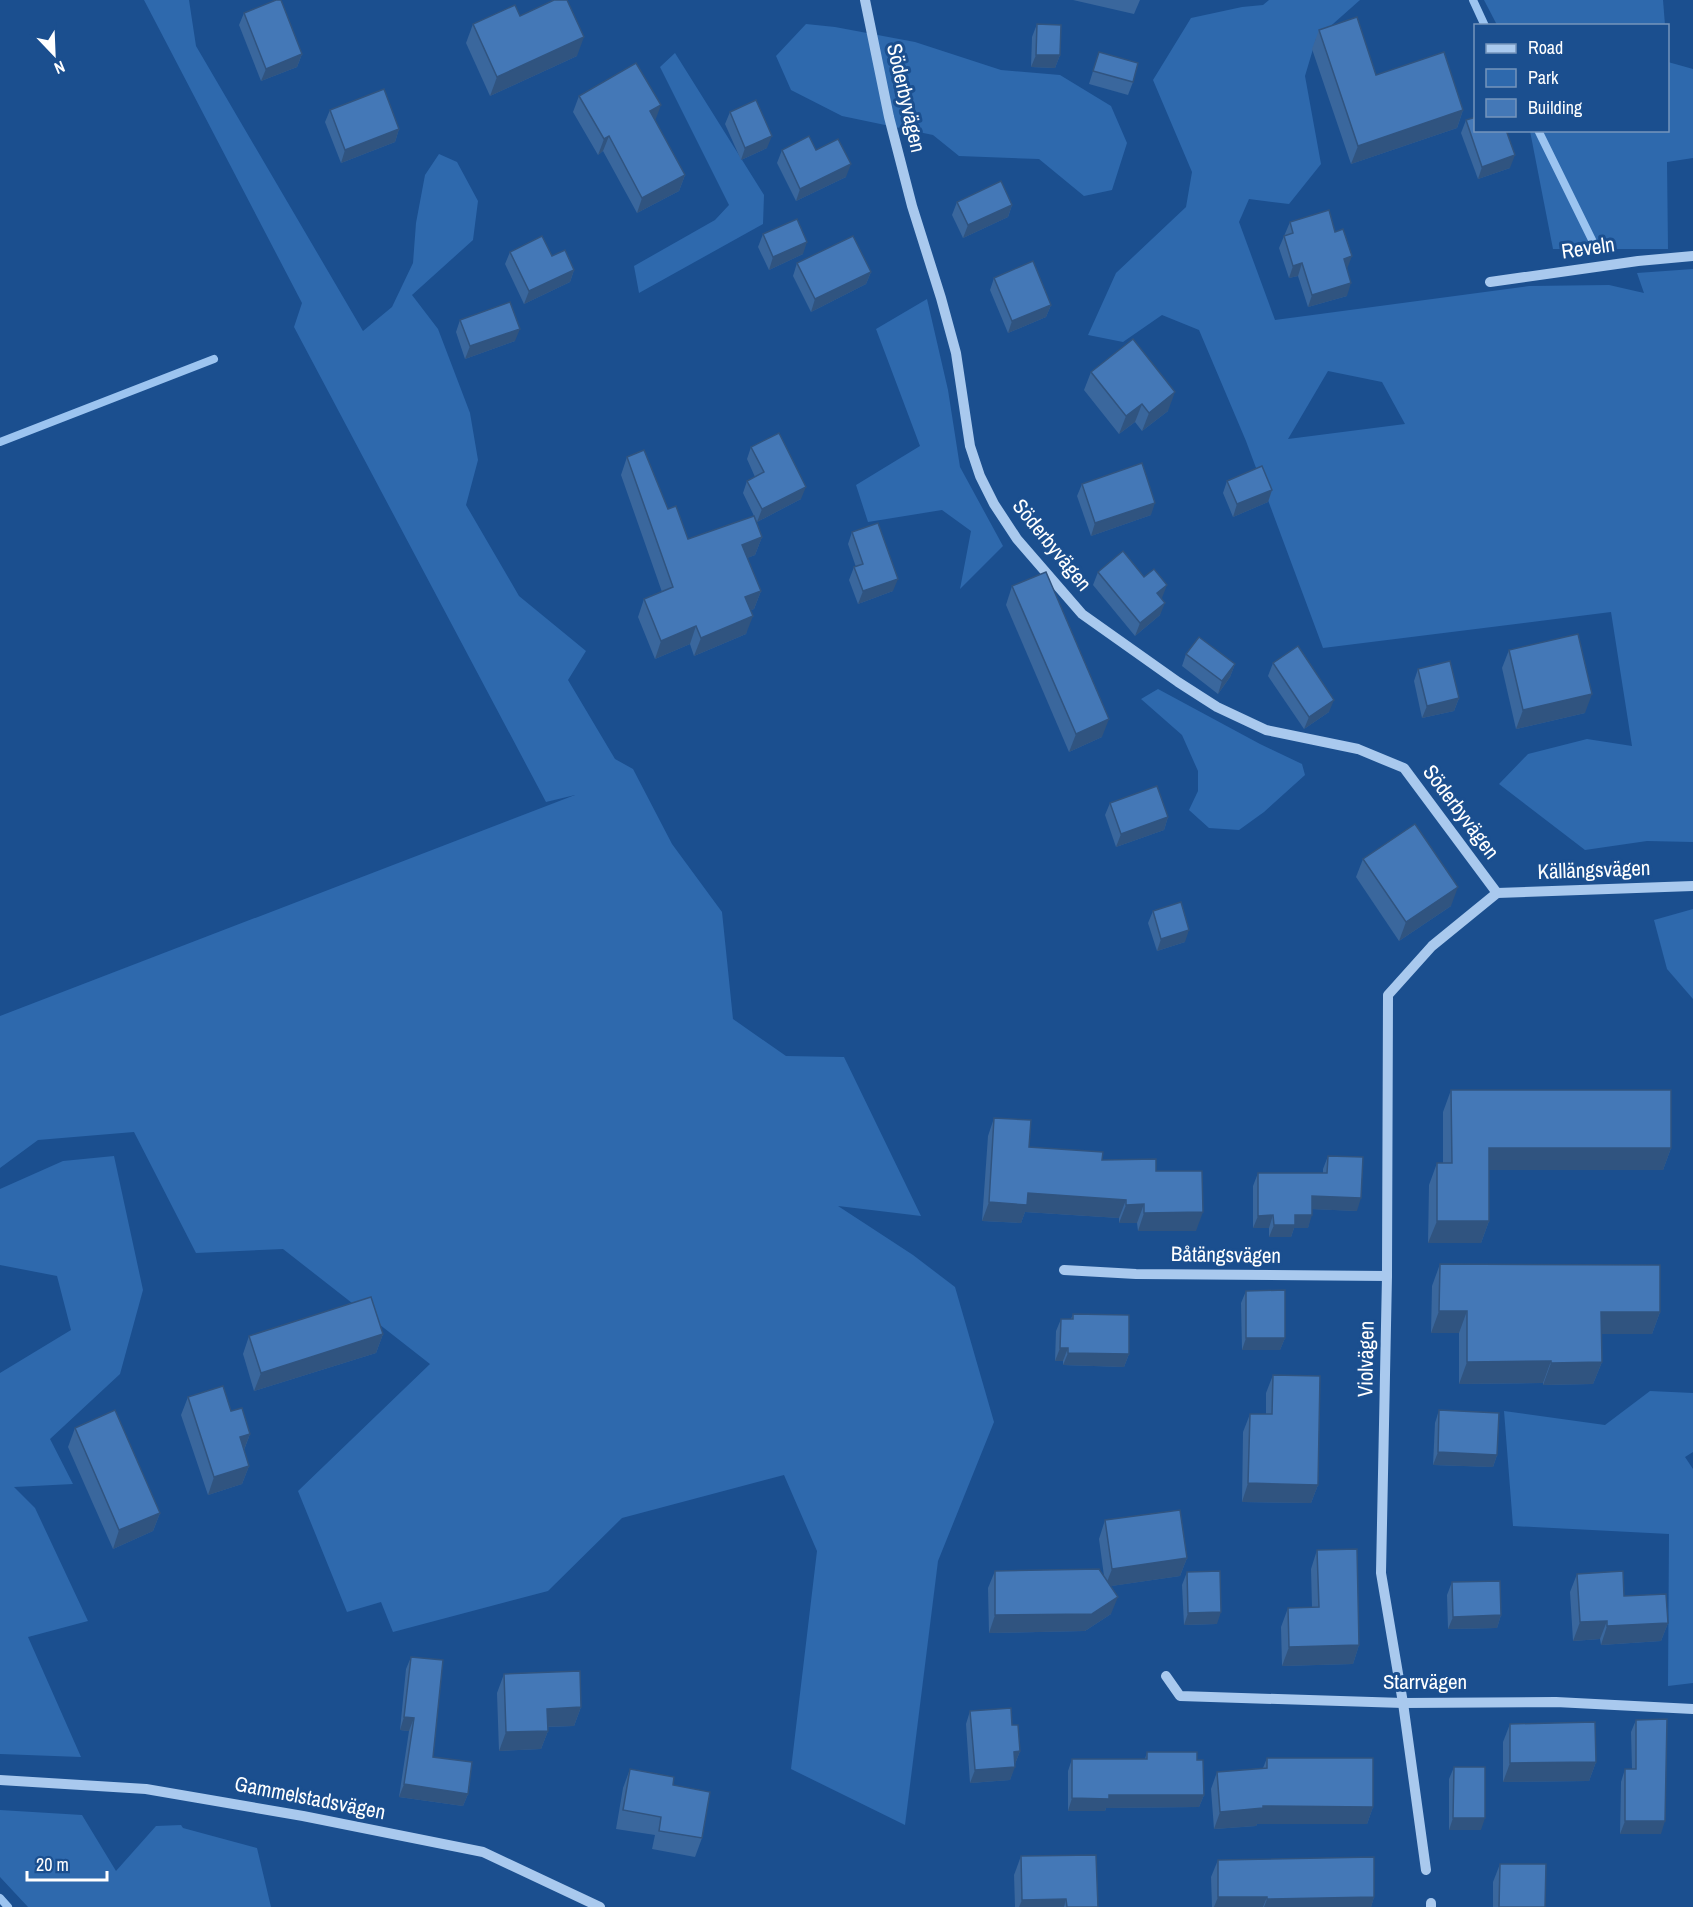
<svg xmlns="http://www.w3.org/2000/svg" width="1693" height="1907" viewBox="0 0 1693 1907" font-family="'Archivo Narrow',sans-serif">
	<style>
		.green { fill: #2e69ad; fill-rule: evenodd }
		.lines { fill: none; stroke-linecap: round; stroke-linejoin: round }
		.stream { stroke: #9cc4f0; stroke-width: 8 }
		.minor { stroke: #a9c9ee; stroke-width: 10 }
		.wall { fill: #3a679d }
		.shaded-wall { fill: #305480 }
		.building { fill: #4478b7; stroke: #305480; stroke-width: 1.5 }
		.labels { text-anchor: middle; stroke-width: 6; stroke-linejoin: round; paint-order: stroke }
		.street-label { font-size: 21px; fill: #fff; stroke: #1b4f8f }
	</style>
	<rect width="100%" height="100%" fill="#1b4f8f"/>
	<!-- green -->
	<g class="green">
		<polygon points="144,0 189,0 196,46 363,331 392,307 413,263 416,223 425,175 439,154 457,162 478,201 473,240 412,295 438,329 470,413 478,460 466,505 519,596 586,651 568,680 615,759 633,769 672,844 722,912 733,1019 786,1056 844,1057 921,1216 838,1206 913,1255 955,1287 994,1422 938,1561 905,1825 791,1769 817,1551 784,1475 622,1518 548,1591 393,1632 381,1602 347,1612 298,1491 430,1364 283,1249 196,1253 134,1132 38,1140 0,1168 0,1016 575,795 546,802 294,327 302,303"/>
		<path d="M1269,0h91l-44,39 -11,37 16,88 -32,40 -40,-5 -10,23 36,98 254,-34 80,-1 35,8 -7,-20 56,-4v573l-46,-1 -62,9 -86,-66 29,-30 59,-15 45,7 -21,-134 -288,36 -77,-207 -47,-111 -37,-15 -39,27 -35,-7 28,-62 70,-66 6,-35 -39,-92 38,-62 51,-11 21,-2zM1328,371l54,11 23,42 -117,15z"/>
		<polygon points="1484,0 1663,0 1665,25 1497,25"/>
		<polygon points="806,24 835,27 915,42 1001,70 1060,75 1111,106 1127,143 1112,190 1084,196 1039,159 959,156 933,135 842,116 791,90 776,56"/>
		<polygon points="675,53 764,195 763,224 639,293 634,266 715,220 729,205 660,67"/>
		<polygon points="1668,56 1668,62 1693,69 1693,158 1667,162 1668,249 1553,249 1530,131 1668,130"/>
		<polygon points="927,299 948,390 960,467 1003,546 960,589 971,531 942,510 868,522 856,485 920,446 876,329"/>
		<polygon points="1158,689 1260,744 1302,764 1305,775 1264,812 1239,830 1209,828 1189,810 1198,791 1198,771 1182,735 1141,699"/>
		<polygon points="1693,909 1693,999 1667,969 1654,920"/>
		<polygon points="114,1156 143,1290 120,1374 50,1439 73,1484 14,1487 35,1508 88,1621 28,1637 81,1757 0,1754 0,1373 71,1330 57,1276 0,1265 0,1189 63,1161"/>
		<polygon points="1650,1391 1693,1393 1693,1452 1685,1457 1693,1469 1693,1683 1668,1686 1669,1534 1513,1526 1504,1411 1605,1425"/>
		<polygon points="0,1810 82,1815 116,1871 156,1826 181,1825 183,1828 257,1848 271,1907 28,1907 0,1877"/>
	</g>
	<g class="lines">
		<!-- stream -->
		<g class="stream">
			<polyline points="1473,0 1485,26"/>
			<polyline points="1538,130 1598,252"/>
			<polyline points="0,442 214,359"/>
			<polyline points="0,1898 8,1907"/>
		</g>
		<!-- minor -->
		<g class="minor">
			<polyline points="865,0 889,117 912,206 941,298 956,353 970,446 980,476 994,504 1017,539 1082,614 1178,682 1217,707 1266,730 1358,749 1404,768 1497,893"/>
			<polyline points="1490,282 1638,261 1693,256"/>
			<polyline points="1497,893 1693,886"/>
			<polyline points="1064,1270 1136,1274 1387,1276"/>
			<polyline points="1166,1676 1180,1696 1403,1703 1556,1702 1693,1709"/>
			<polyline points="0,1780 146,1789 303,1816 483,1852 600,1907"/>
			<polyline points="1426,1870 1403,1703 1381,1573 1387,1276 1388,995 1432,946 1497,893"/>
			<polyline points="1431,1903 1431,1907"/>
		</g>
	</g>
	<!-- wall -->
	<g class="wall">
		<polygon points="1073,0 1140,0 1134,14"/>
		<polygon points="244,13 302,54 297,67 261,81 239,25"/>
		<polygon points="520,16 577,56 490,96 466,43 473,24"/>
		<polygon points="1037,24 1060,55 1055,68 1031,67 1032,37"/>
		<polygon points="1319,30 1376,75 1463,110 1457,128 1351,164 1312,49"/>
		<polygon points="1099,52 1133,82 1128,95 1089,84"/>
		<polygon points="579,96 655,120 685,175 679,191 637,213 603,151 598,155 573,112"/>
		<polygon points="330,110 399,129 395,142 341,163 325,122"/>
		<polygon points="730,112 767,148 741,160 725,124"/>
		<polygon points="1466,120 1510,168 1478,179 1461,133"/>
		<polygon points="782,150 816,150 846,177 796,201 777,163"/>
		<polygon points="957,202 1012,205 1008,217 963,238 952,215"/>
		<polygon points="1290,222 1347,269 1347,296 1308,307 1298,276 1289,278 1279,248"/>
		<polygon points="763,234 803,254 769,270 758,247"/>
		<polygon points="510,252 552,256 574,270 570,282 524,304 505,264"/>
		<polygon points="797,263 871,272 866,284 811,312 793,276"/>
		<polygon points="994,278 1051,305 1046,317 1008,333 990,290"/>
		<polygon points="460,320 515,341 465,359 456,332"/>
		<polygon points="1091,372 1168,411 1142,431 1135,422 1119,434 1084,390"/>
		<polygon points="751,447 801,499 757,522 755,517 762,537 755,555 747,558 761,591 754,609 751,610 746,634 694,656 690,644 655,659 638,617 644,599 662,592 621,475 627,457 668,509 688,539 754,516 743,493 747,481 755,477 747,459"/>
		<polygon points="1227,481 1272,490 1268,502 1233,517 1223,493"/>
		<polygon points="1082,484 1151,515 1091,536 1077,496"/>
		<polygon points="852,532 893,591 858,604 849,580 854,567 856,567 848,544"/>
		<polygon points="1098,572 1162,598 1160,615 1135,636 1093,585"/>
		<polygon points="1012,586 1102,737 1069,752 1006,605"/>
		<polygon points="1509,650 1585,713 1516,729 1502,668"/>
		<polygon points="1186,654 1235,664 1230,677 1218,694 1182,666"/>
		<polygon points="1273,663 1329,712 1304,729 1268,676"/>
		<polygon points="1418,669 1459,698 1454,711 1422,718 1414,681"/>
		<polygon points="1110,803 1168,817 1164,830 1116,847 1105,815"/>
		<polygon points="1363,859 1451,906 1399,941 1356,877"/>
		<polygon points="1153,911 1185,942 1157,951 1148,923"/>
		<polygon points="1451,1090 1671,1148 1663,1170 1489,1170 1489,1221 1481,1243 1428,1243 1429,1185 1437,1163 1443,1163 1443,1112"/>
		<polygon points="994,1118 1029,1147 1102,1160 1156,1171 1196,1231 1138,1231 1137,1223 1119,1223 1119,1218 1025,1212 1021,1223 982,1221 988,1136"/>
		<polygon points="1328,1156 1357,1211 1312,1209 1308,1228 1294,1228 1291,1237 1269,1237 1269,1228 1253,1228 1253,1186 1258,1173 1323,1173 1323,1169"/>
		<polygon points="1440,1264 1660,1312 1652,1334 1601,1334 1602,1362 1593,1384 1543,1385 1543,1383 1459,1384 1459,1333 1431,1333 1432,1286"/>
		<polygon points="1246,1291 1285,1338 1280,1350 1242,1350 1241,1303"/>
		<polygon points="1073,1314 1129,1354 1124,1367 1063,1365 1063,1361 1055,1361 1056,1331 1061,1319 1071,1319"/>
		<polygon points="383,1334 376,1353 254,1391 243,1354 249,1336"/>
		<polygon points="1273,1375 1318,1485 1311,1503 1242,1502 1243,1432 1250,1414 1266,1414 1266,1393"/>
		<polygon points="188,1397 231,1411 250,1434 244,1450 249,1466 242,1484 208,1495 181,1415"/>
		<polygon points="1439,1410 1497,1455 1493,1467 1433,1465 1435,1423"/>
		<polygon points="75,1428 160,1513 153,1531 113,1549 68,1447"/>
		<polygon points="1105,1520 1187,1558 1180,1576 1111,1586 1111,1614 1085,1631 989,1633 988,1588 995,1571 1104,1576 1099,1539"/>
		<polygon points="1317,1550 1359,1645 1353,1664 1282,1666 1281,1627 1288,1608 1312,1608 1311,1569"/>
		<polygon points="1187,1572 1217,1624 1184,1625 1182,1585"/>
		<polygon points="1577,1574 1624,1596 1668,1623 1661,1641 1601,1645 1600,1639 1573,1641 1570,1592"/>
		<polygon points="1452,1582 1501,1615 1497,1628 1448,1629 1447,1595"/>
		<polygon points="411,1657 433,1757 468,1794 463,1806 399,1797 409,1731 400,1730 406,1669"/>
		<polygon points="504,1674 581,1707 574,1726 547,1727 548,1731 541,1749 499,1751 497,1693"/>
		<polygon points="970,1711 1012,1725 1020,1751 1015,1764 1010,1780 970,1783 966,1724"/>
		<polygon points="1636,1720 1661,1834 1620,1834 1621,1782 1625,1769 1632,1769 1631,1732"/>
		<polygon points="1510,1724 1596,1762 1589,1781 1503,1782 1503,1742"/>
		<polygon points="1147,1752 1197,1760 1204,1795 1199,1807 1106,1808 1105,1811 1068,1811 1068,1771 1072,1759 1145,1759"/>
		<polygon points="1267,1758 1373,1807 1367,1824 1257,1824 1256,1826 1214,1829 1211,1789 1217,1772 1263,1768"/>
		<polygon points="1454,1767 1481,1830 1449,1830 1449,1779"/>
		<polygon points="630,1769 673,1785 702,1838 695,1857 652,1849 655,1835 616,1829 623,1788"/>
		<polygon points="1021,1856 1098,1907 1015,1907 1014,1875"/>
		<polygon points="1218,1860 1374,1897 1371,1907 1212,1907 1211,1877"/>
		<polygon points="1500,1864 1545,1907 1493,1907 1493,1882"/>
	</g>
	<!-- shaded-wall -->
	<g class="shaded-wall">
		<polygon points="584,37 577,56 490,96 497,77"/>
		<polygon points="302,54 297,67 261,81 266,69"/>
		<polygon points="1036,55 1060,55 1055,68 1031,67"/>
		<polygon points="661,105 655,121 650,111"/>
		<polygon points="1463,110 1457,128 1351,164 1358,146"/>
		<polygon points="399,129 395,142 341,163 345,150"/>
		<polygon points="609,136 603,151 598,155 604,139"/>
		<polygon points="772,136 767,148 741,160 745,148"/>
		<polygon points="1515,155 1510,168 1478,179 1482,167"/>
		<polygon points="851,164 846,177 796,201 800,189"/>
		<polygon points="685,175 679,191 637,213 642,198"/>
		<polygon points="1012,205 1008,217 963,238 968,225"/>
		<polygon points="807,242 803,254 769,270 773,257"/>
		<polygon points="1352,256 1347,269 1344,259"/>
		<polygon points="1302,263 1298,276 1289,278 1293,266"/>
		<polygon points="574,270 570,282 524,304 529,291"/>
		<polygon points="871,272 866,284 811,312 815,299"/>
		<polygon points="1351,283 1347,296 1308,307 1312,295"/>
		<polygon points="1051,305 1046,317 1008,333 1012,321"/>
		<polygon points="520,329 515,341 465,359 470,346"/>
		<polygon points="1175,392 1168,411 1142,431 1149,413"/>
		<polygon points="1142,404 1135,422 1119,434 1126,416"/>
		<polygon points="806,487 801,499 757,522 762,509"/>
		<polygon points="1272,490 1268,502 1233,517 1237,504"/>
		<polygon points="1155,503 1151,515 1091,536 1095,523"/>
		<polygon points="762,537 755,555 735,563 742,545"/>
		<polygon points="898,579 893,591 858,604 863,591"/>
		<polygon points="1167,585 1162,598 1153,606 1157,593"/>
		<polygon points="761,591 754,609 739,615 745,597"/>
		<polygon points="1165,603 1160,615 1135,636 1140,623"/>
		<polygon points="753,616 746,634 694,656 701,638"/>
		<polygon points="696,626 690,644 655,659 661,641"/>
		<polygon points="1235,664 1230,677 1218,694 1222,681"/>
		<polygon points="1592,694 1585,713 1516,729 1523,710"/>
		<polygon points="1459,698 1454,711 1422,718 1427,706"/>
		<polygon points="1334,700 1329,712 1304,729 1309,717"/>
		<polygon points="1109,719 1102,737 1069,752 1076,734"/>
		<polygon points="1168,817 1164,830 1116,847 1121,834"/>
		<polygon points="1458,887 1451,906 1399,941 1406,922"/>
		<polygon points="1189,930 1185,942 1157,951 1161,939"/>
		<polygon points="1489,1148 1671,1148 1663,1170 1481,1170"/>
		<polygon points="1028,1193 1126,1200 1119,1218 1025,1212 1021,1223 982,1221 989,1202"/>
		<polygon points="1312,1196 1361,1198 1357,1211 1308,1209"/>
		<polygon points="1144,1204 1137,1223 1119,1223 1126,1205"/>
		<polygon points="1203,1212 1196,1231 1138,1231 1144,1213"/>
		<polygon points="1273,1215 1269,1228 1253,1228 1258,1216"/>
		<polygon points="1295,1215 1312,1215 1308,1228 1294,1228 1291,1237 1269,1237 1274,1225"/>
		<polygon points="1437,1221 1489,1221 1481,1243 1428,1243"/>
		<polygon points="1439,1311 1467,1311 1459,1333 1431,1333"/>
		<polygon points="1601,1312 1660,1312 1652,1334 1593,1334"/>
		<polygon points="383,1334 376,1353 254,1391 261,1373"/>
		<polygon points="1246,1338 1285,1338 1280,1350 1242,1350"/>
		<polygon points="1060,1348 1068,1348 1063,1361 1055,1361"/>
		<polygon points="1068,1353 1129,1354 1124,1367 1063,1365"/>
		<polygon points="1551,1361 1543,1383 1459,1384 1467,1362"/>
		<polygon points="1602,1362 1593,1384 1543,1385 1551,1363"/>
		<polygon points="250,1434 243,1452 240,1437"/>
		<polygon points="1438,1452 1497,1455 1493,1467 1433,1465"/>
		<polygon points="249,1466 242,1484 208,1495 214,1477"/>
		<polygon points="1248,1483 1318,1485 1311,1503 1242,1502"/>
		<polygon points="160,1513 153,1531 113,1549 119,1530"/>
		<polygon points="1187,1558 1180,1576 1105,1587 1112,1569"/>
		<polygon points="1118,1597 1111,1614 1085,1631 989,1633 995,1615"/>
		<polygon points="1221,1612 1217,1624 1184,1625 1188,1613"/>
		<polygon points="1501,1615 1497,1628 1448,1629 1453,1617"/>
		<polygon points="1607,1621 1600,1639 1573,1641 1580,1622"/>
		<polygon points="1668,1623 1661,1641 1601,1645 1607,1626"/>
		<polygon points="1359,1645 1353,1664 1282,1666 1289,1647"/>
		<polygon points="581,1707 574,1726 540,1727 547,1709"/>
		<polygon points="404,1717 414,1718 409,1731 400,1730"/>
		<polygon points="548,1731 541,1749 499,1751 506,1732"/>
		<polygon points="1020,1751 1015,1764 1009,1764 1014,1752"/>
		<polygon points="1596,1762 1589,1781 1503,1782 1510,1763"/>
		<polygon points="1015,1767 1010,1780 970,1783 975,1770"/>
		<polygon points="404,1784 468,1794 463,1806 399,1797"/>
		<polygon points="1109,1795 1204,1795 1199,1807 1106,1808 1105,1811 1068,1811 1072,1798"/>
		<polygon points="1263,1806 1373,1807 1367,1824 1257,1824 1256,1826 1214,1829 1220,1812"/>
		<polygon points="1453,1818 1485,1818 1481,1830 1449,1830"/>
		<polygon points="1625,1821 1665,1821 1661,1834 1620,1834"/>
		<polygon points="1218,1897 1267,1897 1263,1907 1214,1907"/>
		<polygon points="1374,1897 1371,1907 1264,1907 1267,1899"/>
		<polygon points="1066,1899 1064,1907 1019,1907 1022,1900"/>
	</g>
	<!-- building -->
	<g class="building">
		<polygon points="276,0 281,0 302,54 266,69 244,13"/>
		<polygon points="554,0 567,0 584,37 497,77 473,24 515,5 520,16"/>
		<polygon points="1357,17 1376,75 1444,52 1463,110 1358,146 1319,30"/>
		<polygon points="1037,24 1061,25 1060,55 1036,55"/>
		<polygon points="1099,52 1138,63 1133,82 1093,71"/>
		<polygon points="636,63 661,105 650,111 685,175 642,198 609,136 604,139 579,96"/>
		<polygon points="384,89 399,129 345,150 330,110"/>
		<polygon points="756,100 772,136 745,148 730,112"/>
		<polygon points="1476,117 1476,130 1506,130 1515,155 1482,167 1466,120"/>
		<polygon points="809,136 816,150 838,139 851,164 800,189 782,150"/>
		<polygon points="1001,181 1012,205 968,225 957,202"/>
		<polygon points="1329,210 1335,232 1343,229 1352,256 1344,259 1351,283 1312,295 1302,263 1293,266 1284,236 1293,233 1290,222"/>
		<polygon points="797,219 807,242 773,257 763,234"/>
		<polygon points="542,236 552,256 565,250 574,270 529,291 510,252"/>
		<polygon points="853,236 871,272 815,299 797,263"/>
		<polygon points="1033,261 1051,305 1012,321 994,278"/>
		<polygon points="510,302 520,329 470,346 460,320"/>
		<polygon points="1133,339 1175,392 1149,413 1142,404 1126,416 1091,372"/>
		<polygon points="779,433 806,487 762,509 747,481 764,472 751,447"/>
		<polygon points="644,450 668,509 676,506 688,539 754,516 762,537 742,545 761,591 745,597 753,616 701,638 696,626 661,641 644,599 673,587 627,457"/>
		<polygon points="1142,463 1155,503 1095,523 1082,484"/>
		<polygon points="1262,466 1272,490 1237,504 1227,481"/>
		<polygon points="878,523 898,579 863,591 854,567 863,564 852,532"/>
		<polygon points="1123,551 1144,577 1154,569 1167,585 1157,593 1165,603 1140,623 1098,572"/>
		<polygon points="1046,572 1109,719 1076,734 1012,586"/>
		<polygon points="1578,634 1592,694 1523,710 1509,650"/>
		<polygon points="1199,637 1235,664 1222,681 1186,654"/>
		<polygon points="1298,646 1334,700 1309,717 1273,663"/>
		<polygon points="1450,661 1459,698 1427,706 1418,669"/>
		<polygon points="1157,786 1168,817 1121,834 1110,803"/>
		<polygon points="1415,824 1458,887 1406,922 1363,859"/>
		<polygon points="1181,902 1189,930 1161,939 1153,911"/>
		<polygon points="1451,1090 1671,1090 1671,1148 1489,1148 1489,1221 1437,1221 1437,1163 1452,1163"/>
		<polygon points="994,1118 1031,1120 1029,1147 1103,1152 1102,1160 1156,1159 1156,1171 1202,1171 1203,1212 1144,1213 1144,1204 1126,1205 1126,1200 1028,1193 1027,1205 989,1202"/>
		<polygon points="1328,1156 1363,1157 1361,1198 1312,1196 1312,1215 1295,1215 1295,1225 1274,1225 1273,1215 1258,1216 1258,1173 1327,1173"/>
		<polygon points="1440,1264 1660,1265 1660,1312 1601,1312 1602,1362 1551,1363 1551,1361 1467,1362 1467,1311 1439,1311"/>
		<polygon points="1285,1290 1285,1338 1246,1338 1246,1291"/>
		<polygon points="371,1297 383,1334 261,1373 249,1336"/>
		<polygon points="1073,1314 1129,1315 1129,1354 1068,1353 1068,1348 1060,1348 1061,1319 1073,1319"/>
		<polygon points="1273,1375 1320,1376 1318,1485 1248,1483 1250,1414 1272,1414"/>
		<polygon points="223,1386 231,1411 242,1408 250,1434 240,1437 249,1466 214,1477 188,1397"/>
		<polygon points="115,1410 160,1513 119,1530 75,1428"/>
		<polygon points="1439,1410 1499,1413 1497,1455 1438,1452"/>
		<polygon points="1180,1510 1187,1558 1112,1569 1105,1520"/>
		<polygon points="1357,1549 1359,1645 1289,1647 1288,1608 1319,1607 1317,1550"/>
		<polygon points="1099,1569 1118,1597 1092,1614 995,1615 995,1571"/>
		<polygon points="1220,1571 1221,1612 1188,1613 1187,1572"/>
		<polygon points="1623,1571 1624,1596 1666,1594 1668,1623 1607,1626 1607,1621 1580,1622 1577,1574"/>
		<polygon points="1500,1581 1501,1615 1453,1617 1452,1582"/>
		<polygon points="411,1657 443,1660 433,1757 472,1762 468,1794 404,1784 414,1718 404,1717"/>
		<polygon points="580,1671 581,1707 547,1709 548,1731 506,1732 504,1674"/>
		<polygon points="1011,1708 1012,1725 1018,1725 1020,1751 1014,1752 1015,1767 975,1770 970,1711"/>
		<polygon points="1667,1719 1665,1821 1625,1821 1625,1769 1636,1769 1636,1720"/>
		<polygon points="1595,1722 1596,1762 1510,1763 1510,1724"/>
		<polygon points="1147,1752 1197,1752 1197,1760 1203,1760 1204,1795 1109,1795 1109,1799 1072,1798 1072,1759 1147,1759"/>
		<polygon points="1267,1758 1373,1758 1373,1807 1263,1806 1263,1808 1220,1812 1217,1772 1267,1768"/>
		<polygon points="1454,1767 1485,1767 1485,1818 1453,1818"/>
		<polygon points="630,1769 674,1777 673,1785 710,1792 702,1838 659,1831 661,1817 623,1810"/>
		<polygon points="1096,1855 1098,1907 1067,1907 1066,1899 1022,1900 1021,1856"/>
		<polygon points="1374,1857 1374,1897 1267,1899 1267,1897 1218,1897 1218,1860"/>
		<polygon points="1500,1864 1546,1864 1545,1907 1499,1907"/>
	</g>
	<g class="labels">
		<!-- street labels -->
		<g class="street-label">
			<text transform="translate(906 98) rotate(77)" y="7">Söderbyvägen</text>
			<text transform="translate(1588 248) rotate(-8)" y="7">Reveln</text>
			<text transform="translate(1052 545) rotate(51)" y="7">Söderbyvägen</text>
			<text transform="translate(1461 812) rotate(53)" y="7">Söderbyvägen</text>
			<text transform="translate(1594 870) rotate(-2)" y="7">Källängsvägen</text>
			<text transform="translate(1226 1255) rotate(1)" y="7">Båtängsvägen</text>
			<text transform="translate(1366 1359) rotate(-89)" y="7">Violvägen</text>
			<text x="1425" y="1689">Starrvägen</text>
			<text transform="translate(310 1798) rotate(11)" y="7">Gammelstadsvägen</text>
		</g>
	</g>
	<!-- legend -->
	<rect x="1474" y="24" width="195" height="108" fill="#1b4f8f" stroke="#7695bc" stroke-width="1.5"/>
	<rect x="1486" y="44" width="30" height="9" fill="#a9c9ee" stroke="#7695bc" stroke-width="1.5"/>
	<text x="1528" y="54" font-size="18" fill="#ffffff">Road</text>
	<rect x="1486" y="69" width="30" height="18" fill="#2e69ad" stroke="#7695bc" stroke-width="1.5"/>
	<text x="1528" y="84" font-size="18" fill="#ffffff">Park</text>
	<rect x="1486" y="99" width="30" height="18" fill="#4478b7" stroke="#7695bc" stroke-width="1.5"/>
	<text x="1528" y="114" font-size="18" fill="#ffffff">Building</text>
	<!-- north arrow -->
	<g transform="translate(54 54) rotate(157)" stroke="#1b4f8f" stroke-width="4.5" paint-order="stroke">
	<path d="M0-4.5L10 22L0 15L-10 22Z" fill="#ffffff"/>
	<text y="-9" font-size="16" font-weight="bold" text-anchor="middle" fill="#ffffff">N</text>
	</g>
	<!-- scale -->
	<path d="M27 1871v9h80v-9" fill="none" stroke="#ffffff" stroke-width="3"/>
	<text x="36" y="1871" font-size="18" fill="#ffffff" stroke="#1b4f8f" stroke-width="4.5" paint-order="stroke">20 m</text>
</svg>
